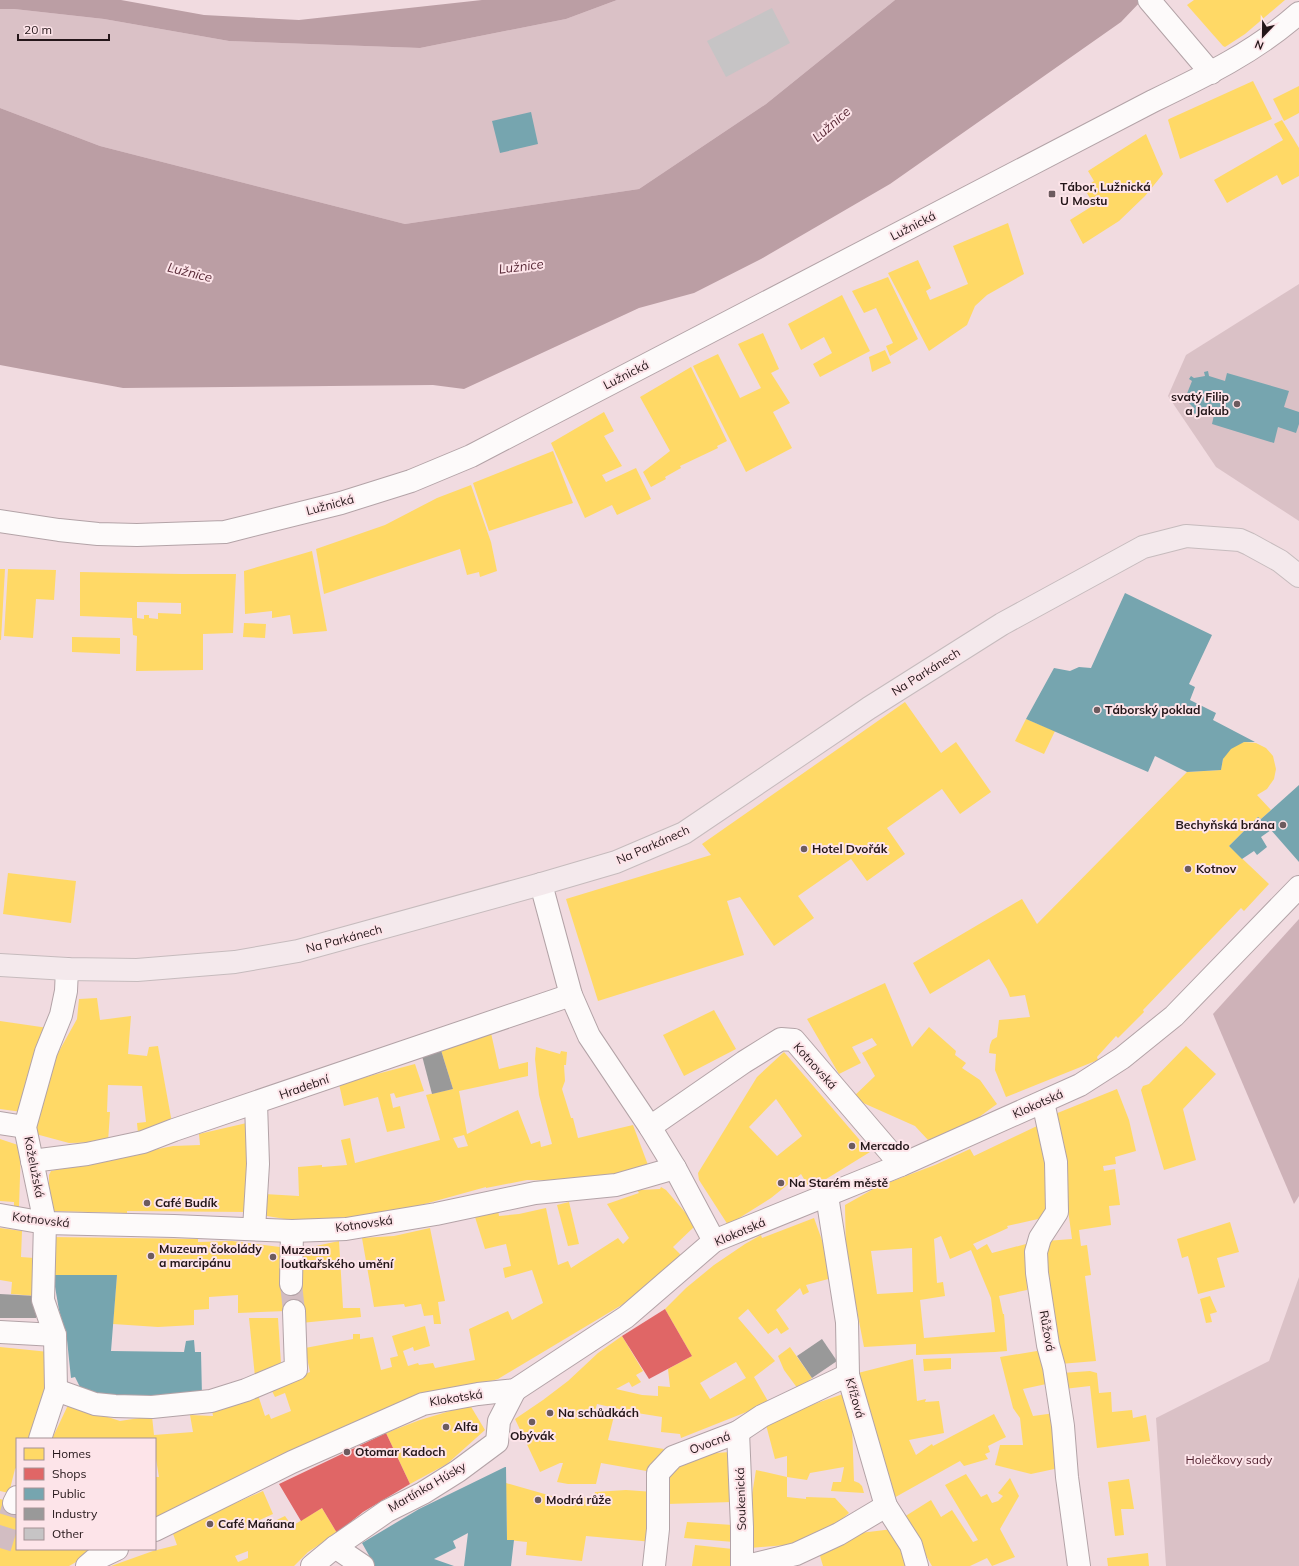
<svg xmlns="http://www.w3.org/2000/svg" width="1299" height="1566" viewBox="0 0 1299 1566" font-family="Mulish,sans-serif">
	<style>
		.green { fill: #dac1c6 }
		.forest { fill: #ceb2b8 }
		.water { fill: #bb9ea4 }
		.homes { fill: #ffd966; fill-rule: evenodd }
		.shops { fill: #e06666 }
		.public { fill: #76a5af }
		.industry { fill: #999 }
		.building { fill: #c6c4c5 }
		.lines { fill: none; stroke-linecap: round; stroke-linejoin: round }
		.minor-tunnel { stroke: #d2bdc2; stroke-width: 22; stroke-dasharray: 22 11; stroke-linecap: butt }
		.minor-casing { stroke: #b3a3a7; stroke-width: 24 }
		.major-casing { stroke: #c6bbbd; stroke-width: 24 }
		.minor { stroke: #fdfafa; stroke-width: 22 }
		.major { stroke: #f4e9ec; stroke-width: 22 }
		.poi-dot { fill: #6c5b5f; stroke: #fde4e9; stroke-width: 1.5 }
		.labels { text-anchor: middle; stroke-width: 4; stroke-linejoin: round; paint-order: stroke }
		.poi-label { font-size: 12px; font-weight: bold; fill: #241619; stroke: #fde4e9; text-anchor: start }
		.street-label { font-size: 12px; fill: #241619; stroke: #fde4e9 }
		.park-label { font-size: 12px; fill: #522431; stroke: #fde4e9 }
		.water-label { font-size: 13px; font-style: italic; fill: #592a37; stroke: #fde4e9 }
	</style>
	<rect width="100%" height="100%" fill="#f1dbe0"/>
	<!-- green -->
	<g class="green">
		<polygon points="617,0 895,0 766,104 639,189 405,224 100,146 0,108 0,9 14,9 104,19 229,41 420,48 566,19"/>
		<polygon points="1299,284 1299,521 1216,467 1168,396 1186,355"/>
		<polygon points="1299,1277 1299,1566 1166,1566 1156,1418 1269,1361"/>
	</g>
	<!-- forest -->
	<polygon class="forest" points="1299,919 1299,1196 1294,1204 1213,1014"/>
	<!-- water -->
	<g class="water">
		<polygon points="0,0 121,0 204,15 299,20 482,0 617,0 566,19 420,48 229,41 104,19 14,9 0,9"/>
		<polygon points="895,0 1142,0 1121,22 890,184 761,259 694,293 639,308 464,389 433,385 123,388 0,365 0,108 100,146 405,224 639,189 766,104"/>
	</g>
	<!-- homes -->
	<g class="homes">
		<polygon points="1194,0 1285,0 1245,34 1225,47 1223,46 1187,5"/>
		<polygon points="1253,81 1272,119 1180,159 1168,120 1169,119"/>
		<polygon points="1299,86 1299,113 1284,121 1273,99"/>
		<polygon points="1282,120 1299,148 1299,176 1282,185 1277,175 1227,203 1214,180 1283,140 1274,124"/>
		<polygon points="1146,134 1163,174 1145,196 1119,221 1083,244 1070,220 1094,205 1084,188 1094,181 1088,171"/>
		<polygon points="1008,223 1024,274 987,295 975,306 967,325 929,351 888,273 918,260 931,288 926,291 930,300 968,284 953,246"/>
		<polygon points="888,277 918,339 890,356 886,346 893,343 876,308 864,313 852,291"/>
		<polygon points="842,295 870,351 820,377 813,364 832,353 824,337 801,350 788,324"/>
		<polygon points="763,333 779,369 771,373 790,403 773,412 792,448 746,472 693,366 718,354 740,398 761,388 738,344"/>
		<polygon points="885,350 891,363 872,372 869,357"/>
		<polygon points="691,367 727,441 717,446 718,448 680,466 681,468 665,477 666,479 651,487 643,472 670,451 640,397"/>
		<polygon points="604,412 614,431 604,436 622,466 602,475 606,482 636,468 651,499 617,515 612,505 585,518 551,443"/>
		<polygon points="553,451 573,503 489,531 473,483"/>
		<polygon points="471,485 491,542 497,571 480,577 479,572 467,575 460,549 324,594 316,549 385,525 437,498"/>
		<polygon points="312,551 327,631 293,634 290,615 272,618 272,611 245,614 244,571"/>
		<polygon points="0,569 5,569 1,640 0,640"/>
		<polygon points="8,569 56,570 54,600 36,599 33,638 4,636"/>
		<path d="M80,572l102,2h54l-3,59 -30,1v36l-67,1 1,-35 -4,-1 -1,-17 -52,-2zM137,602l44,1v11l-23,-1v6l-9,-1v-3h-5v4l-7,-1z"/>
		<polygon points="244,623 266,624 265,638 243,637"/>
		<polygon points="72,637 120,638 120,654 72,652"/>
		<polygon points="905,702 941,753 956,742 991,792 960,814 942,789 887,828 905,854 867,881 851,859 798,896 814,918 774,946 740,897 727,901 744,955 598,1001 566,899 711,855 702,844"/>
		<polygon points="1026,719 1055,731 1044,754 1015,741"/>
		<polygon points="1244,742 1256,743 1266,748 1273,756 1276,769 1274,779 1267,789 1257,795 1271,810 1261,819 1258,817 1229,846 1269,884 1244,911 1241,908 1143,1010 1144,1012 1118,1038 1116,1036 1097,1057 1098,1060 1006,1097 995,1070 996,1054 989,1053 990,1045 992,1040 997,1037 999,1020 1030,1017 1025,995 1010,997 1007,989 989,959 930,994 913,963 1022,899 1037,924 1187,772 1221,770 1223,759 1227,752 1235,745"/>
		<polygon points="8,873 76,881 71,923 3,914"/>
		<polygon points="885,983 912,1047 929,1027 956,1051 955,1055 966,1063 962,1068 980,1080 997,1104 968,1125 928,1140 915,1126 852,1098 875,1076 862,1053 877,1045 872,1038 852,1047 861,1063 839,1074 807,1019"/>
		<polygon points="97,998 100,1020 131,1016 128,1054 147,1056 149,1047 158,1046 172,1123 138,1133 137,1123 146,1122 142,1086 108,1085 107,1112 110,1112 108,1142 69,1143 32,1133 53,1062 77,1019 79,999"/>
		<polygon points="714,1010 736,1049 684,1076 663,1035"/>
		<polygon points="0,1021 48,1028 22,1112 0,1109"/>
		<path d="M491,1033l8,36 29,-7v14l-69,15 8,43 51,-24 13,34 9,-3 1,6 11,-3 -13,-49 -4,-36 1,-12 24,7 1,-3 6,1 -1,13h-2l1,16 -3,8 9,29h2l5,20 55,-13 15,40 -62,16 -59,-1 -41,8v-1l-76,21 -46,8 -64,4 -15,-1 -18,-3 -2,-2 -1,-20 35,2 -1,-29 24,-2v2l25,-2 -6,-25 9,-2 5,25 85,-23 -14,-45 27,-6 -13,-42zM464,1135l4,11 -10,2 -5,-10z"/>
		<polygon points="1186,1046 1216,1074 1183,1109 1196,1160 1164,1170 1141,1090 1143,1086 1149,1084"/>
		<path d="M784,1052l86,100 -60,37 -9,-15 -30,24 -43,27 -29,-45 -1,-7 59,-96zM776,1099l26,37 -25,20 -28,-29z"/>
		<polygon points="415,1064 424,1091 396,1098 394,1093 390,1094 393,1108 400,1106 405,1128 387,1132 378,1097 344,1106 339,1084"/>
		<polygon points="1117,1089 1129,1120 1136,1151 1115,1157 1116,1164 1103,1166 1104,1171 1115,1169 1120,1205 1109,1206 1111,1225 1079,1230 1081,1246 1087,1245 1091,1275 1085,1276 1096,1361 1060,1364 1052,1326 1046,1241 1072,1239 1055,1114"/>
		<polygon points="251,1122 248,1212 127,1211 127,1213 52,1211 49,1208 49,1175 51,1171 173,1146 200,1145 199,1134"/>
		<path d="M1037,1126l9,28 1,63 -40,9 1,2 -35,16 4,6 10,-6 5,9 34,-9 1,46 -28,6 4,18h1l3,37 -12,1 -79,3v-11l-52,3 -18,-93 -1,-49 32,-18 58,-22 35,-16 4,7zM941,1236l9,23 21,-9 20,48 4,34 -71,6 -4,-38 25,-4 -2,-14 -6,1 -3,-44zM912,1248l1,44 -36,2 -6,-43z"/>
		<polygon points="0,1139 21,1146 19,1207 14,1206 14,1202 0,1201"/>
		<polygon points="661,1187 666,1190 696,1225 673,1247 682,1256 630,1300 498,1379 381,1413 328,1434 276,1457 155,1518 155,1477 159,1477 156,1459 155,1439 52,1439 69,1403 92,1412 120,1421 152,1416 154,1435 193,1432 190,1415 213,1416 212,1410 258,1395 265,1416 269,1414 271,1419 291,1411 285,1393 275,1397 271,1389 283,1383 310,1372 305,1348 353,1339 353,1334 360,1334 360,1339 373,1337 381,1370 392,1367 390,1358 398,1356 392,1336 425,1326 430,1346 414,1351 413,1347 403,1351 408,1366 418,1363 419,1365 433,1363 435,1368 475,1360 469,1329 508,1311 512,1320 543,1303 532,1270 505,1278 503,1268 511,1266 506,1244 485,1249 475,1217 498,1210 499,1216 519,1214 546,1208 558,1265 568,1261 571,1268 618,1238 623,1244 629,1238 607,1204 639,1193 637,1190 642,1188 642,1190 660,1189"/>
		<polygon points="569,1202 579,1244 568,1246 557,1205"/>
		<path d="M814,1218l9,25 9,35 -26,7 3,7 -6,3 -3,-7 -24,22 13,19 -8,5 -4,-6 -9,6 -20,-25 -10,9 37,43 -21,16 15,26 -88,35 -1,-4 -19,-2 1,-15 -25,-4 -40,-9 -2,7 19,5 -6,24 56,9 -12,23 -51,-9 -5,21h-28l-11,-2 6,-19h-3l-20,9 -25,-53 28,-19 25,-19 30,-28 24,-17 21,35 -7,4 5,7 -9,5 -3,-5 -13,7 26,6 16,1v-10l12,1 -2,-18 24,-13 -27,-47 21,-21 28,-23 31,-21 16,-9 1,3zM736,1362l10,16 -36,21 -10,-16z"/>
		<polygon points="1230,1222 1239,1252 1217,1258 1225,1287 1198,1294 1188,1256 1182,1258 1177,1239"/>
		<polygon points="0,1228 22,1231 21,1257 34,1258 36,1296 11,1294 12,1282 0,1280"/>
		<polygon points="430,1228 445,1301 438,1302 441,1324 434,1324 433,1315 424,1316 421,1304 405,1307 404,1304 374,1307 362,1238 394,1236"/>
		<polygon points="50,1237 198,1239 198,1242 232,1241 280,1247 283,1284 302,1249 339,1241 343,1308 360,1308 361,1317 301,1323 286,1311 238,1313 238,1295 209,1297 209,1309 194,1310 194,1325 158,1327 113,1324 117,1275 53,1275"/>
		<polygon points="1210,1296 1217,1312 1210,1314 1212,1322 1206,1323 1200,1299"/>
		<polygon points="249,1318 278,1318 281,1364 255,1377"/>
		<polygon points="0,1347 49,1352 42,1405 31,1439 17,1439 17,1467 15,1469 9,1493 0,1491"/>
		<polygon points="790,1347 812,1378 798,1389 784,1370 778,1356"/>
		<polygon points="1043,1350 1051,1383 1023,1389 1033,1416 1055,1413 1059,1468 1031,1474 995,1465 1000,1445 1023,1445 1020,1418 1013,1408 1000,1357"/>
		<polygon points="951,1358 951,1369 924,1371 923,1359"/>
		<polygon points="913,1359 917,1401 926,1399 925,1402 939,1401 944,1433 909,1440 916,1455 932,1444 933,1446 994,1414 1006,1437 988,1446 990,1452 985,1454 988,1459 964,1466 960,1461 892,1499 858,1373"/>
		<polygon points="1090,1371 1097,1373 1099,1393 1111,1392 1112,1412 1132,1410 1133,1418 1146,1415 1150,1441 1097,1448 1090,1386 1064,1389 1062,1373"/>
		<polygon points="843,1394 852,1425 854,1481 859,1483 862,1486 864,1493 831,1491 833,1482 841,1482 844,1467 810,1473 807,1480 787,1477 787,1497 806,1499 806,1497 835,1498 849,1513 830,1529 798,1544 750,1548 752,1495 756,1470 787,1477 787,1456 775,1459 765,1421"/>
		<polygon points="470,1405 485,1430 447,1464 410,1484 386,1433 420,1420"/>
		<polygon points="730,1452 732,1502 667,1504 665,1473 704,1454"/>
		<polygon points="966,1474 981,1497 987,1494 992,1503 998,1501 1003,1496 998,1493 1010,1478 1019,1496 1000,1529 1015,1557 992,1566 987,1558 970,1566 932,1566 904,1517 931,1500 941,1517 952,1510 973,1542 978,1540 945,1485"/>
		<polygon points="1129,1479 1134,1509 1121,1509 1124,1535 1115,1536 1108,1482"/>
		<polygon points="506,1483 576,1503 579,1495 593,1501 595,1492 626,1490 654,1492 653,1542 586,1536 582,1561 526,1555 527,1542 507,1540"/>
		<path d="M263,1491l10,23 -20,9 3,7 29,-14 7,10 30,-18 15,25 -29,19 -14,14h-183l42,-15 24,-6 -5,-14zM248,1551v7l-10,4 -3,-6z"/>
		<polygon points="0,1499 17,1504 17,1549 99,1549 69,1566 0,1566"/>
		<polygon points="687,1522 733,1525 734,1542 684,1538"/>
		<polygon points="893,1529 909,1566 823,1566 818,1549 860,1533"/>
		<polygon points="695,1545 733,1549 731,1566 692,1566"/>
		<polygon points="1148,1553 1149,1566 1108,1566 1107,1558"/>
	</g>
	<!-- shops -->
	<g class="shops">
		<polygon points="665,1309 692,1356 649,1379 622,1336"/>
		<polygon points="386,1433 410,1484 363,1512 337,1533 322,1508 301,1521 279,1484"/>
	</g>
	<!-- public -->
	<g class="public">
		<polygon points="531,112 538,144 500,153 492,121"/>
		<polygon points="1208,371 1209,376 1225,381 1227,373 1289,391 1284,407 1299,412 1299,424 1296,433 1278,427 1274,443 1212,424 1214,415 1198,411 1195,414 1192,411 1195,409 1186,400 1182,400 1182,396 1186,396 1192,381 1189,379 1191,376 1194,378 1205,376 1204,372"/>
		<polygon points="1125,593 1212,635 1189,684 1195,687 1190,700 1216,713 1213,720 1255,742 1244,742 1231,749 1223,759 1221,770 1187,772 1155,756 1148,772 1026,719 1054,668 1070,671 1079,667 1091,668"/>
		<polygon points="1299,785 1299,862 1271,830 1261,837 1267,847 1257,855 1254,851 1242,859 1229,846 1258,817 1261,819"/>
		<polygon points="53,1275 117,1275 111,1351 184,1352 186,1341 194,1340 195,1352 201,1352 202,1396 145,1399 83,1393 75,1377 71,1378 67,1340 59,1310"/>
		<polygon points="505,1467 506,1467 507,1540 514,1540 511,1566 464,1566 468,1533 453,1541 456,1548 434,1559 454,1566 375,1566 362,1543 419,1509"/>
	</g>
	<!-- industry -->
	<g class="industry">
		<polygon points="440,1047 453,1089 432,1094 421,1052"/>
		<polygon points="0,1294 36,1296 36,1318 0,1318"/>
		<polygon points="822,1339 837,1361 812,1378 797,1356"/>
	</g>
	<!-- building -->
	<polygon class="building" points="772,8 790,43 726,77 707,41"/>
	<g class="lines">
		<!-- minor-tunnel -->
		<g class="minor-tunnel">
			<polyline points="291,1284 294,1311"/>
			<polyline points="0,1548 14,1503"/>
		</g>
		<!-- minor casing -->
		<g class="minor-casing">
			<g id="minor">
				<polyline points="1149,0 1211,73"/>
				<path d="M0,521l59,9 39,4 39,1 88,-3 116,-29 70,-22 60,-25 682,-355c52,-25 102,-49 146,-88"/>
				<polyline points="541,884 571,995 589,1036 650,1127 675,1168 714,1241"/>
				<polyline points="1043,1102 1056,1162 1057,1212 1040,1238 1036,1252 1037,1273 1048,1345 1054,1367 1063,1426 1067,1477 1079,1566"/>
				<polyline points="0,1123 25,1127"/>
				<polyline points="650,1127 744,1062 781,1039 794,1040 901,1165"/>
				<polyline points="32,1161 87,1154 143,1142 174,1130 571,995"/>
				<polyline points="827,1196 847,1322 848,1375 886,1506 911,1545 917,1566"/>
				<polyline points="0,1215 45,1223 174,1226 292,1231 346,1229 436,1214 535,1193 616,1185 675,1168"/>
				<polyline points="254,1229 258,1164 256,1103"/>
				<polyline points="291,1284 292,1231"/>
				<polyline points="0,1332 55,1335"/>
				<polyline points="56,1390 95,1404 115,1406 152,1407 211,1401 246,1390 296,1369 294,1311"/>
				<polyline points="738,1432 742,1527 742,1566"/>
				<polyline points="40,1439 56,1390 55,1335 43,1300 45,1223 25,1127 46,1052 61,1015 66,991 67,969"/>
				<polyline points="14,1503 17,1497"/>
				<polyline points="155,1530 292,1462 423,1404 478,1394 515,1390 626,1317 714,1241 901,1165 1080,1085 1122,1058 1174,1016 1299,887"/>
				<polyline points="335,1547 363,1566"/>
				<polyline points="87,1566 94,1560 117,1549"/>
				<polyline points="312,1566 335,1547 387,1511 423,1493 458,1471 497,1442 499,1421 515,1390"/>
				<polyline points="654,1566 658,1529 658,1473 673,1457 738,1432 762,1416 848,1375"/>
				<polyline points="747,1566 796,1554 839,1534 886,1506"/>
			</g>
		</g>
		<!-- major casing -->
		<g class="major-casing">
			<polyline id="major" points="0,965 67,969 137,970 235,962 298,951 541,884 616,862 684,833 869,708 1002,624 1143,547 1186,536 1240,540 1249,544 1280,561 1299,576"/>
		</g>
		<!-- minor -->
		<use href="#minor" class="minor"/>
		<!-- major -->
		<use href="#major" class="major"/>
	</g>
	<!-- markers -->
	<g class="poi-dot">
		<rect x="1048" y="190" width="8" height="8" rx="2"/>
		<circle cx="1237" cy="404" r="4"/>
		<circle cx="1097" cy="710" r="4"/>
		<circle cx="1283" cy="825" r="4"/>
		<circle cx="804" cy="849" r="4"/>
		<circle cx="1188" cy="869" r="4"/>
		<circle cx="852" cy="1146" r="4"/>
		<circle cx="781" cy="1183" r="4"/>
		<circle cx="147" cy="1203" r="4"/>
		<circle cx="151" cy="1256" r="4"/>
		<circle cx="273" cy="1257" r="4"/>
		<circle cx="550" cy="1413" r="4"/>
		<circle cx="532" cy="1422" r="4"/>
		<circle cx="446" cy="1427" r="4"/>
		<circle cx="347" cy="1452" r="4"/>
		<circle cx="538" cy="1500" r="4"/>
		<circle cx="210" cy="1524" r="4"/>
	</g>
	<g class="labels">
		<!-- poi labels -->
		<g class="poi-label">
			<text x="1060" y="191">Tábor, Lužnická<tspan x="1060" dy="14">U Mostu</tspan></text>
			<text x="1229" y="401" text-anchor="end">svatý Filip<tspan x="1229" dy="14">a Jakub</tspan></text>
			<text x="1105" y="714">Táborský poklad</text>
			<text x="1275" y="829" text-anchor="end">Bechyňská brána</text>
			<text x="812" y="853">Hotel Dvořák</text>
			<text x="1196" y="873">Kotnov</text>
			<text x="860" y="1150">Mercado</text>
			<text x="789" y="1187">Na Starém městě</text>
			<text x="155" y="1207">Café Budík</text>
			<text x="159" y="1253">Muzeum čokolády<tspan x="159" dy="14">a marcipánu</tspan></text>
			<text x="281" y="1254">Muzeum<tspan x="281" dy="14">loutkařského umění</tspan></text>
			<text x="558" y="1417">Na schůdkách</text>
			<text x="454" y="1431">Alfa</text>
			<text x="532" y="1440" text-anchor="middle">Obývák</text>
			<text x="355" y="1456">Otomar Kadoch</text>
			<text x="546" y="1504">Modrá růže</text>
			<text x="218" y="1528">Café Mañana</text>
		</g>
		<!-- street labels -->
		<g class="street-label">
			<text transform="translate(913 226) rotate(-27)" y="4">Lužnická</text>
			<text transform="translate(626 375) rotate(-27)" y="4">Lužnická</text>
			<text transform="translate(330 505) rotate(-15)" y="4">Lužnická</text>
			<text transform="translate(926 672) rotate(-32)" y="4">Na Parkánech</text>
			<text transform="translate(653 845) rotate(-24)" y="4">Na Parkánech</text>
			<text transform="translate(344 939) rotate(-15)" y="4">Na Parkánech</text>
			<text transform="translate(815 1066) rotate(48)" y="4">Kotnovská</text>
			<text transform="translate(304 1087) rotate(-19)" y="4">Hradební</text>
			<text transform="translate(1038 1104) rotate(-24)" y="4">Klokotská</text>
			<text transform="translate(34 1167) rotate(79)" y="4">Koželužská</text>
			<text transform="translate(41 1220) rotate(7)" y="4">Kotnovská</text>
			<text transform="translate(364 1224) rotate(-8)" y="4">Kotnovská</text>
			<text transform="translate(740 1232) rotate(-23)" y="4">Klokotská</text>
			<text transform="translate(1047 1331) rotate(80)" y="4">Růžová</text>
			<text transform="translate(456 1398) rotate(-9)" y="4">Klokotská</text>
			<text transform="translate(855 1398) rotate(74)" y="4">Křížová</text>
			<text transform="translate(710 1443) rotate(-21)" y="4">Ovocná</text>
			<text transform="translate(427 1487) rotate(-30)" y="4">Martínka Húsky</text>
			<text transform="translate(741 1499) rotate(-92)" y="4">Soukenická</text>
		</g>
		<!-- park labels -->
		<g class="park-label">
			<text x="1229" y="1464">Holečkovy sady</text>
		</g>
		<!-- water labels -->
		<g class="water-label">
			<text transform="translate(831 124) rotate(-41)" y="5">Lužnice</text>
			<text transform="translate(521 266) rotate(-7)" y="5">Lužnice</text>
			<text transform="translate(190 272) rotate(14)" y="5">Lužnice</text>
		</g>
	</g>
	<!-- legend -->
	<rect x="16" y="1438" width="140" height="112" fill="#fde4e9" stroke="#a69296"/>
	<rect x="24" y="1448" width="20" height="12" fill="#ffd966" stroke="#a69296"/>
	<text x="52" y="1458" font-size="12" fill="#241619">Homes</text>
	<rect x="24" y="1468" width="20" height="12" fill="#e06666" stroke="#a69296"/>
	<text x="52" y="1478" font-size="12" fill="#241619">Shops</text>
	<rect x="24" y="1488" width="20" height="12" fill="#76a5af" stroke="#a69296"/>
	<text x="52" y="1498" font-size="12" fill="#241619">Public</text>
	<rect x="24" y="1508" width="20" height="12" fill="#999999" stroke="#a69296"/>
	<text x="52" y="1518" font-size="12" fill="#241619">Industry</text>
	<rect x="24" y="1528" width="20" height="12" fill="#c6c4c5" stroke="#a69296"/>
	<text x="52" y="1538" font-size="12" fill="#241619">Other</text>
	<!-- north arrow -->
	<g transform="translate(1263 36) rotate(202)" stroke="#fde4e9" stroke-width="3" paint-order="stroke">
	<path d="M0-3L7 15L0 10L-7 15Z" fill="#241619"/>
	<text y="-6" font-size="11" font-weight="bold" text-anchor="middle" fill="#241619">N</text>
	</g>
	<!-- scale -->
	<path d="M18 34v6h91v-6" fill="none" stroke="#241619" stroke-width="2"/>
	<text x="24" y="34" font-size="12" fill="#241619" stroke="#fde4e9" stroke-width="3" paint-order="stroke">20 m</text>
</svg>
